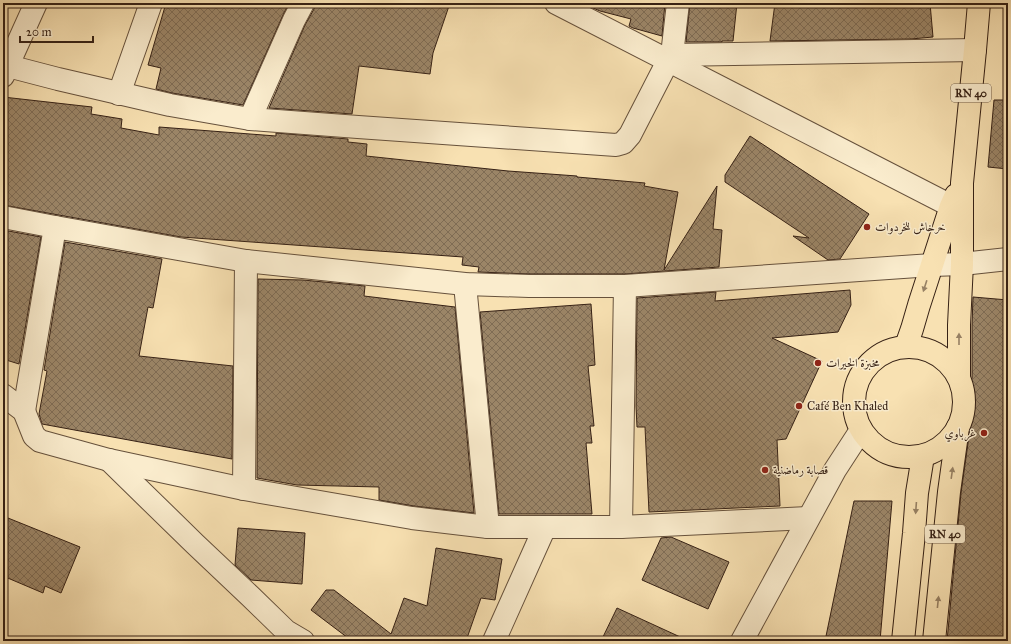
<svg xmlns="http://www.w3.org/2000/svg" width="1011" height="644" viewBox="0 0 1011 644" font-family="'IM FELL Great Primer',Amiri,serif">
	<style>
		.building { fill: url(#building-cross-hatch); stroke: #362115 }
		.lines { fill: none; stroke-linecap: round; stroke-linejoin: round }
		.minor-casing { stroke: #66513c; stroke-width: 24 }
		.tertiary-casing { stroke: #66513c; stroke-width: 24 }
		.primary-casing { stroke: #362115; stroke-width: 24 }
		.trunk-casing { stroke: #362115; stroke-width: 24 }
		.minor { stroke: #faeccd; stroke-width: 22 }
		.tertiary { stroke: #faeccd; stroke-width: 22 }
		.primary { stroke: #f8e1b2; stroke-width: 22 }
		.trunk { stroke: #f8e1b2; stroke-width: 22 }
		.oneway { fill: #978164 }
		.poi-dot { fill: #8f2418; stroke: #faeccd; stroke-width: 1.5 }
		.labels { text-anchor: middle; stroke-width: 3; stroke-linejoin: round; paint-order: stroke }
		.shield { fill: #faeccd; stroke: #715e4c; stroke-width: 1 }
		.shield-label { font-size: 11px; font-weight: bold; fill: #362115 }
		.poi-label { font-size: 12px; fill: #362115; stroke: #faeccd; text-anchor: start }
	</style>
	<defs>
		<pattern id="building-cross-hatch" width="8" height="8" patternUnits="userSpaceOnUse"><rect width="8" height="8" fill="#9b8567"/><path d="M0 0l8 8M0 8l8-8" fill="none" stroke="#7f6c54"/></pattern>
	</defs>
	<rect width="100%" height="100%" fill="#f8e1b2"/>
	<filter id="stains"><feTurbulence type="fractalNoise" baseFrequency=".005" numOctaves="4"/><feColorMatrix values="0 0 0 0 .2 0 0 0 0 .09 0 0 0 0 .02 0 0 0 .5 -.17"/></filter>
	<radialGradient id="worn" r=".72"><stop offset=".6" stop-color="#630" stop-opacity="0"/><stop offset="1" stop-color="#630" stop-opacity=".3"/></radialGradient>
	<!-- building -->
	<g class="building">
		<polygon points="166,3 289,3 283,15 243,105 172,93 156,89 161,68 148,65"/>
		<polygon points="315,3 450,3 433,53 430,74 359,66 352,114 269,108 305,25 314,9"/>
		<polygon points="594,3 665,3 662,36 633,28 629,26 631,19 600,11 593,8"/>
		<polygon points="690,3 737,3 733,41 722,41 722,42 686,42"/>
		<polygon points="775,3 930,3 933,37 911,39 770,41"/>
		<polygon points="3,97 92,107 91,114 122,119 121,128 159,135 159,127 276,136 276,133 348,139 348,142 367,144 366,156 508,171 577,176 577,177 645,183 644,186 678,192 664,270 717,186 713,229 722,230 719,267 625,274 529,274 478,272 479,267 462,265 463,257 181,237 3,205"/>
		<polygon points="994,100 1008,100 1008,169 988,167"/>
		<polygon points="750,136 869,214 840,259 828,260 793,236 809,238 725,182 725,175"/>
		<polygon points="3,230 41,237 19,364 3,359"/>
		<polygon points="65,242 162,259 153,308 148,307 139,356 233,366 232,459 42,424 39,414 47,371 44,370"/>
		<polygon points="258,279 303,280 365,286 364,296 455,307 474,513 414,506 379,500 379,487 297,485 257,478"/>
		<polygon points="850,290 851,305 838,332 772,338 822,361 786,439 777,440 780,506 649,512 645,427 637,427 636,406 637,298 716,292 715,301"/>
		<polygon points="973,297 1008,300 1008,567 1007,587 1008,587 1008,629 1006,629 1005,641 947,641 961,493 970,429 969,422 966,417 961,415 963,390 966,389 970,385 972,378 972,325"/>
		<polygon points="591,304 595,365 588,366 594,426 590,426 592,443 586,443 592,514 499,514 480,312"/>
		<polygon points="854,501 892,501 880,641 825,641"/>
		<polygon points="3,516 80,547 61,593 45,586 43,593 3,576"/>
		<polygon points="238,528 305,533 302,584 251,580 235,565"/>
		<polygon points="671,537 729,562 708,609 642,580 661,538"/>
		<polygon points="436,548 502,559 495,600 481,598 466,641 352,641 311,610 326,590 334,590 391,634 404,598 427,606"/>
		<polygon points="617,608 689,641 601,641"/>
	</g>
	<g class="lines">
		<!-- minor casing -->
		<g class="minor-casing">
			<g id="minor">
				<polyline points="556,3 961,211"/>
				<polyline points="672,55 975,50"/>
				<polyline points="8,66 58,79 170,105 250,119 358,127 616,145 623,143 630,135 668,61 672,55 678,3"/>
				<polyline points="3,76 36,3"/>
				<polyline points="119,94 151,3"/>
				<polyline points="250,119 294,20 303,3"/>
				<polyline points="3,217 55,227 246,261 465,284 529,286 625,286 932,265"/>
				<polyline points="465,284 488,527"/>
				<polyline points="3,395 24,411 34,436 40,441 109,460 244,489 412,518 488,527 621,527 808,518"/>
				<polyline points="24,411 55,227"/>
				<polyline points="109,460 195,544 250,596 286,631 303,641"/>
				<polyline points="244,489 246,261"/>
				<polyline points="621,527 625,286"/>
				<polyline points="494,641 545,527"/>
			</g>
		</g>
		<!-- tertiary casing -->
		<g class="tertiary-casing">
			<g id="tertiary">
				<polyline points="932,265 962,264 1008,259"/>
				<polyline points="742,641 835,470 861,430"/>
			</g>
		</g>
		<!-- primary casing -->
		<g class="primary-casing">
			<g id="primary">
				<polyline points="906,346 912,329 919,305 951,206 956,195"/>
				<circle cx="909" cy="402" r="55"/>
				<polyline points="959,378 959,325 962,264 962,183 975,50 979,3"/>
			</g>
		</g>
		<!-- trunk casing -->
		<g class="trunk-casing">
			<g id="trunk">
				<polyline points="903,641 914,533 917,493 923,456"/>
				<polyline points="934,641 949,492 958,427"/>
			</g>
		</g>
		<!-- minor -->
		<use href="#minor" class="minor"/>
		<!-- tertiary -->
		<use href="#tertiary" class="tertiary"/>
		<!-- primary -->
		<use href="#primary" class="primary"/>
		<!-- trunk -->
		<use href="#trunk" class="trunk"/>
	</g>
	<!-- one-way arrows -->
	<defs><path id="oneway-solid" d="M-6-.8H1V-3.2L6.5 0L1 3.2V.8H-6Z"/></defs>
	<g class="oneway">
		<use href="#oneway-solid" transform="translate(925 286) rotate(108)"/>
		<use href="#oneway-solid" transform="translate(959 339) rotate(-90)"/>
		<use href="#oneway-solid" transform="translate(952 473) rotate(-82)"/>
		<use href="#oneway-solid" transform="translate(916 508) rotate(94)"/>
		<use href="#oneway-solid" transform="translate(938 602) rotate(-84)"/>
	</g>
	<!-- markers -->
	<g class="poi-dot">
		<circle cx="867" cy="227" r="4"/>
		<circle cx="818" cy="363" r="4"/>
		<circle cx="799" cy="406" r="4"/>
		<circle cx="984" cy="433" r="4"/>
		<circle cx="765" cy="470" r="4"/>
	</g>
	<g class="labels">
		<!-- shield labels -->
		<g class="shield">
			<rect x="951" y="84" width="40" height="18" rx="3"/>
			<rect x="925" y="525" width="40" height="18" rx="3"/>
		</g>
		<g class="shield-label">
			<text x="971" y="97">RN 40</text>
			<text x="945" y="538">RN 40</text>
		</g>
		<!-- poi labels -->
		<g class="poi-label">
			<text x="875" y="231">خرخاش للخردوات</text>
			<text x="826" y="367">مخبزة الخيرات</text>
			<text x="807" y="410">Café Ben Khaled</text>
			<text x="976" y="437" text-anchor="end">غرباوي</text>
			<text x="773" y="474">قصابة رماضنية</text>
		</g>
	</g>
	<!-- margin -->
	<rect width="1011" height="644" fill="none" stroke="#f8e1b2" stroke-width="16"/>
	<rect x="4" y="4" width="1003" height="636" fill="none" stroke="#362115" stroke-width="2"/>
	<rect x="8" y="8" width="995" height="628" fill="none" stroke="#362115"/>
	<!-- scale -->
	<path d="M20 36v6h73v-6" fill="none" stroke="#362115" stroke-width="2"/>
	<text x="26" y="36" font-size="12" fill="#362115" stroke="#faeccd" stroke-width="3" paint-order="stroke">20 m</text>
	<rect width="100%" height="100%" filter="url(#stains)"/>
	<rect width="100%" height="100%" fill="url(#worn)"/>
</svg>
